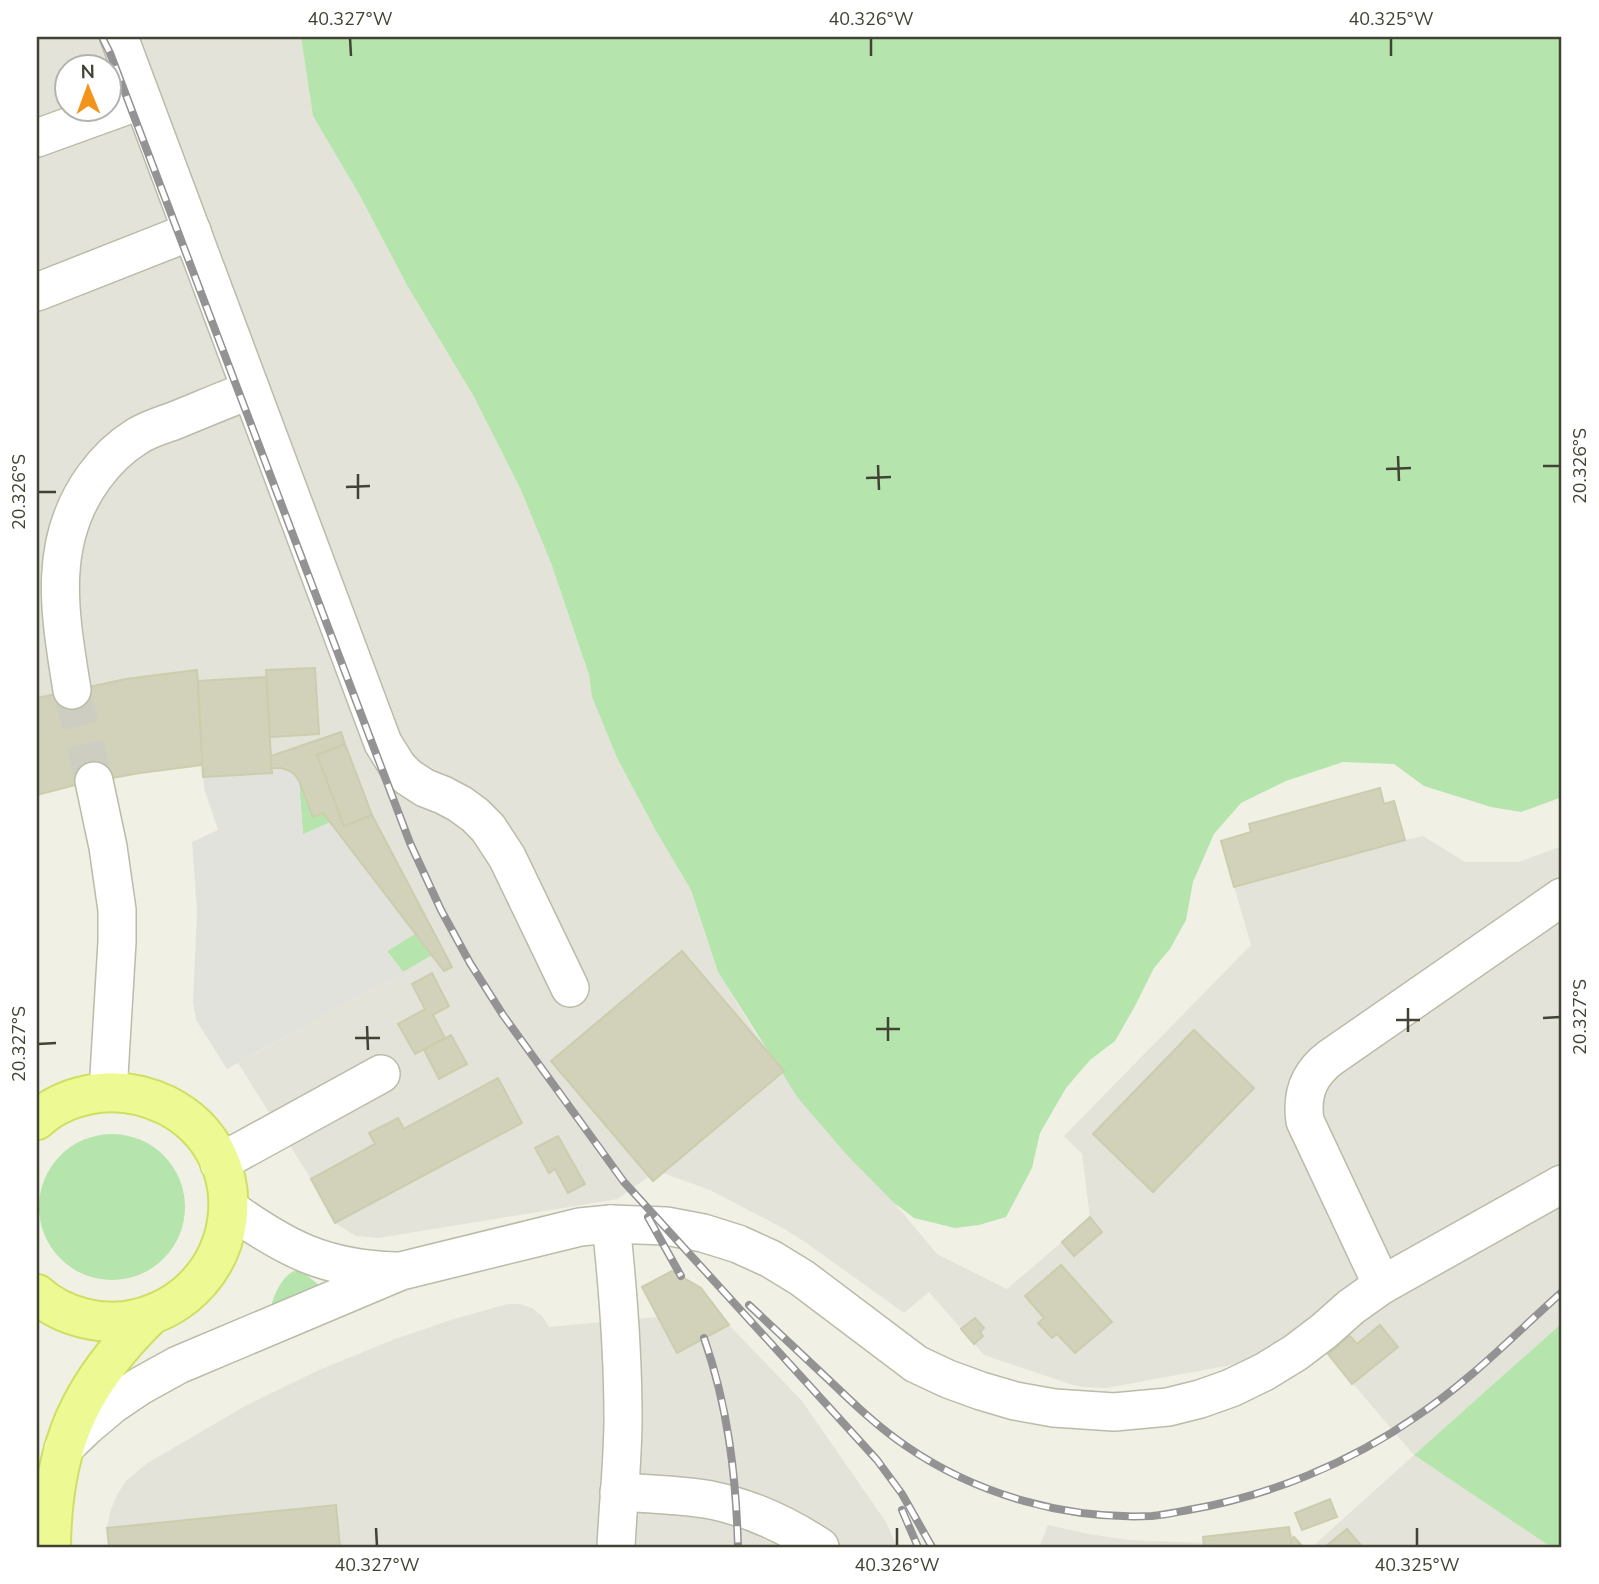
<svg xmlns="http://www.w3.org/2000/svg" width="1599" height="1584" viewBox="0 0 1599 1584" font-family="'Nunito Sans',sans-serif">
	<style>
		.industrial { fill: #e3e3d9; fill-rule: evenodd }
		.green { fill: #b5e5ad }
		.parking { fill: #e2e2dc }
		.building { fill: #d2d2ba; stroke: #cccdad; stroke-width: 2 }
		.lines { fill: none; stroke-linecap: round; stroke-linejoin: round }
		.minor-tunnel { stroke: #cdcec1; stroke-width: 37; stroke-dasharray: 37 18; stroke-linecap: butt }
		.minor-casing { stroke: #babca7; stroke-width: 40 }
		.major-casing { stroke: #d0df64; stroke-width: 42 }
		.minor { stroke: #fff; stroke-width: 37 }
		.major { stroke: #edfa94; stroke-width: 38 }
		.rail-casing { stroke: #939393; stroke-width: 8 }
		.rail { stroke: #fff; stroke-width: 5; stroke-dasharray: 16; stroke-linecap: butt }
		.ticks { fill: none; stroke: #424334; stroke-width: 2.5 }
		.neatline { fill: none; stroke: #424334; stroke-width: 2.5 }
		.ticks-label { font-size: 18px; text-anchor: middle; fill: #424334 }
	</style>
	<rect width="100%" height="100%" fill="#f0f1e4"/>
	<!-- industrial -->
	<g class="industrial">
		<path d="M37,37h264l12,79 46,78 49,93 66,110 46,91 31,75 38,112 3,22 25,61 39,73 35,59 27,82 36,59 30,40 153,183 70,35 83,-71 -8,-64 -18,-18 187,-191 -30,-104 30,-9 -2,-8 131,-36 4,16 10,-3 11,39 18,-4 42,26h54l43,-16v477l-148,132 137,92h-239l102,-92 -109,-127 -57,32 -22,6 -120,22 -22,-1 -11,-2 -89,-30 -55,-63 -25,21 -99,-71 -24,-15 -71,-37 -47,-17 -10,8 -5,-4 -30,22 -240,39 -22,-2 -21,-13 -24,-44 -73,-116 165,-91 28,-18 -108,-141 -10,4 -14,-36 -27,-13 -70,-3 -62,8 -61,11 -42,11zM66,66h42v42h-42z"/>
		<polygon points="672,1271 701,1288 729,1325 802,1401 886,1522 897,1547 109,1547 107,1528 111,1509 118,1493 126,1481 146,1464 247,1405 319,1370 395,1339 454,1319 508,1304 520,1304 532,1308 542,1316 549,1327 657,1317 642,1287"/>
		<polygon points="1048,1525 1088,1534 1129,1540 1203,1543 1203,1537 1289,1527 1290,1532 1303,1547 1039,1547"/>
	</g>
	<!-- green -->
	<g class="green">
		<polygon points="301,37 1562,37 1562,797 1521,812 1491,807 1424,786 1394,764 1343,762 1286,781 1241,803 1214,834 1193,882 1186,920 1170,949 1154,968 1135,1006 1115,1041 1090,1060 1066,1088 1040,1133 1032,1168 1006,1217 979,1225 955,1228 914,1218 893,1202 846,1154 798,1098 718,972 691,890 656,831 617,758 592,697 589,675 551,563 520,488 474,397 408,287 359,194 313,116"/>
		<polygon points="299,781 313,816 323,813 331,822 303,835"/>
		<polygon points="416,933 432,955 403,972 387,951"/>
		<circle cx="112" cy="1207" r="73"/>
		<path d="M294,1271l9,1 17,14 -49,22c2,-13 11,-31 23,-37z"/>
		<polygon points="1562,1323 1562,1547 1551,1547 1414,1455"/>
	</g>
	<!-- parking -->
	<polygon class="parking" points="281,768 290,771 299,781 303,834 331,822 416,933 387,951 403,972 227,1069 196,1020 193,1002 197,912 192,842 218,830 204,788 203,777"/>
	<!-- building -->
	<g class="building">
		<polygon points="315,668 319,734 270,737 266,670"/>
		<polygon points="197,670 203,765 140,773 79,784 37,795 37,698 126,679"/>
		<polygon points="266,677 272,773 203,777 198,681"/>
		<polygon points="341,732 345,744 317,755 344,826 372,815 452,967 444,971 323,813 313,817 299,781 295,775 290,771 281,768 271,768 271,756"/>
		<polygon points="345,744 372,815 344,826 317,755"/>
		<polygon points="1380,788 1384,804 1394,801 1405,840 1234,887 1221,841 1251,832 1249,824"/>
		<polygon points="682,951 784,1071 653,1181 551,1061"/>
		<polygon points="432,973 449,1006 433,1015 445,1038 415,1054 398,1024 425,1009 412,984"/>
		<polygon points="1194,1030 1254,1088 1153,1192 1093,1134"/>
		<polygon points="451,1035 467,1064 439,1079 424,1050"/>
		<polygon points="498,1078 522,1123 335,1223 311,1179 375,1144 369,1133 398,1118 404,1129"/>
		<polygon points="558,1136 585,1184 568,1193 555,1169 549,1173 535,1148"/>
		<polygon points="1090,1217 1102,1232 1074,1256 1062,1242"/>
		<polygon points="1061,1265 1112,1322 1075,1353 1057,1334 1052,1338 1038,1323 1044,1318 1025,1296"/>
		<polygon points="672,1271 701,1288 729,1325 677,1353 642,1287"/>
		<polygon points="975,1318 984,1328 980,1332 983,1336 974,1344 961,1329"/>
		<polygon points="1380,1325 1398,1347 1352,1384 1328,1354 1350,1336 1357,1344"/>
		<polygon points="1330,1499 1337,1517 1302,1530 1295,1513"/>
		<polygon points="336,1505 340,1547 109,1547 107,1528"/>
		<polygon points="1289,1527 1292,1547 1204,1547 1203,1537"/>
		<polygon points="1347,1529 1360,1544 1356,1547 1325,1547"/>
		<polygon points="1294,1537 1303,1547 1292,1547 1291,1541"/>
	</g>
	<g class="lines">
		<!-- minor-tunnel -->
		<polyline class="minor-tunnel" points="72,690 94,781"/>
		<!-- minor casing -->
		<g class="minor-casing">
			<g id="minor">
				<polyline points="119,37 383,743 398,767 408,777 425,788 443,795 460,804 475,815 488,828 507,857 570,988"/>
				<polyline points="37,138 142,100"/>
				<polyline points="37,292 192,231"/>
				<path d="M72,690c-12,-75 -26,-147 22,-213 11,-15 26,-30 42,-40 12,-8 27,-12 40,-17 25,-10 50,-21 75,-30"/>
				<polyline points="94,781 108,847 117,910 117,942 108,1092"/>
				<polyline points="219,1163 381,1074"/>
				<path d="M229,1208c57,41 96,61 167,63"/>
				<path d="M611,1224c7,65 12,129 12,194 0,43 -5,86 -7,129"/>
				<path d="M1382,1285l-77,-164c-4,-27 4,-47 25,-63l232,-161"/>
				<polyline points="63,1449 87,1426 112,1405 140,1386 178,1365 401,1271 580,1227 611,1224 666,1226 703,1233 738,1244 771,1259 802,1278 916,1364 948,1379 981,1391 1015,1401 1054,1408 1114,1412 1168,1407 1200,1399 1231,1388 1264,1372 1295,1353 1324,1331 1351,1307 1382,1285 1562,1184"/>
				<path d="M619,1492c29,2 64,3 92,8 39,8 76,25 109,47"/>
			</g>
		</g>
		<!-- major casing -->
		<g class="major-casing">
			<g id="major">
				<path d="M37,1120c17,-16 39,-24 62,-27 24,-3 46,2 67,12 97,49 76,189 -30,214 -33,8 -74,-2 -99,-25"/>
				<path d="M51,1547c1,-100 28,-162 100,-232"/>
			</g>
		</g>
		<!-- minor -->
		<use href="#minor" class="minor"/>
		<!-- major -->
		<use href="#major" class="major"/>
		<!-- rail casing -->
		<g class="rail-casing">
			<g id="rail">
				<polyline points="102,37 110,53 410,843 441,910 470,963 503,1015 624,1182 877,1460 902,1494 932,1547"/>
				<polyline points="648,1217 681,1276"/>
				<path d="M749,1305c27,25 54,51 81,76 24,23 48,46 76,65 71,49 161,74 246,70 12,-1 25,-4 36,-6 81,-14 162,-47 229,-94 53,-35 98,-82 145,-124"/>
				<path d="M704,1338c24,69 32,137 34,209"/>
				<polyline points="902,1510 918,1547"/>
			</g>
		</g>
		<!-- rail -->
		<use href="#rail" class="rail"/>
	</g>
	<!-- ticks -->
	<path class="ticks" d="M350,38l1,18M871,38v18M1391,38v18M1398,456l1,25M878,465l1,25M1543,466h17M1386,469l25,-1M358,474v25M866,478l25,-1M346,487l24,-1M38,492h18M1408,1008v24M888,1017v24M1543,1018l17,-1M1396,1020h24M367,1026l1,24M876,1029h24M355,1038h25M38,1044l18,-1M376,1528l1,18M897,1528v18M1417,1528v18"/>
	<!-- border -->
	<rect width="1599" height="1584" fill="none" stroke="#ffffff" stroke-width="77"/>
	<!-- north arrow -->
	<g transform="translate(88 88) rotate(359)"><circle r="33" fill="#ffffff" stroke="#b3b4ae" stroke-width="2"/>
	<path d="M0-5L12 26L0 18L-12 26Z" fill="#f2941a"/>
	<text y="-10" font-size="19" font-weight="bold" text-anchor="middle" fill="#424334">N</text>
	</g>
	<rect x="38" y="38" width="1522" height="1508" class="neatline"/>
	<g class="ticks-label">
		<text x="350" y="25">40.327°W</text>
		<text x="871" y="25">40.326°W</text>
		<text x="1391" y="25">40.325°W</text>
		<text transform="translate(1580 466) rotate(-90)" y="6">20.326°S</text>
		<text transform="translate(19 492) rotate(-90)" y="6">20.326°S</text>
		<text transform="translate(1580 1017) rotate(-90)" y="6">20.327°S</text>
		<text transform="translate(19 1044) rotate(-90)" y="6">20.327°S</text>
		<text x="377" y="1571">40.327°W</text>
		<text x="897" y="1571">40.326°W</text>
		<text x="1417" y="1571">40.325°W</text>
	</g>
</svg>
